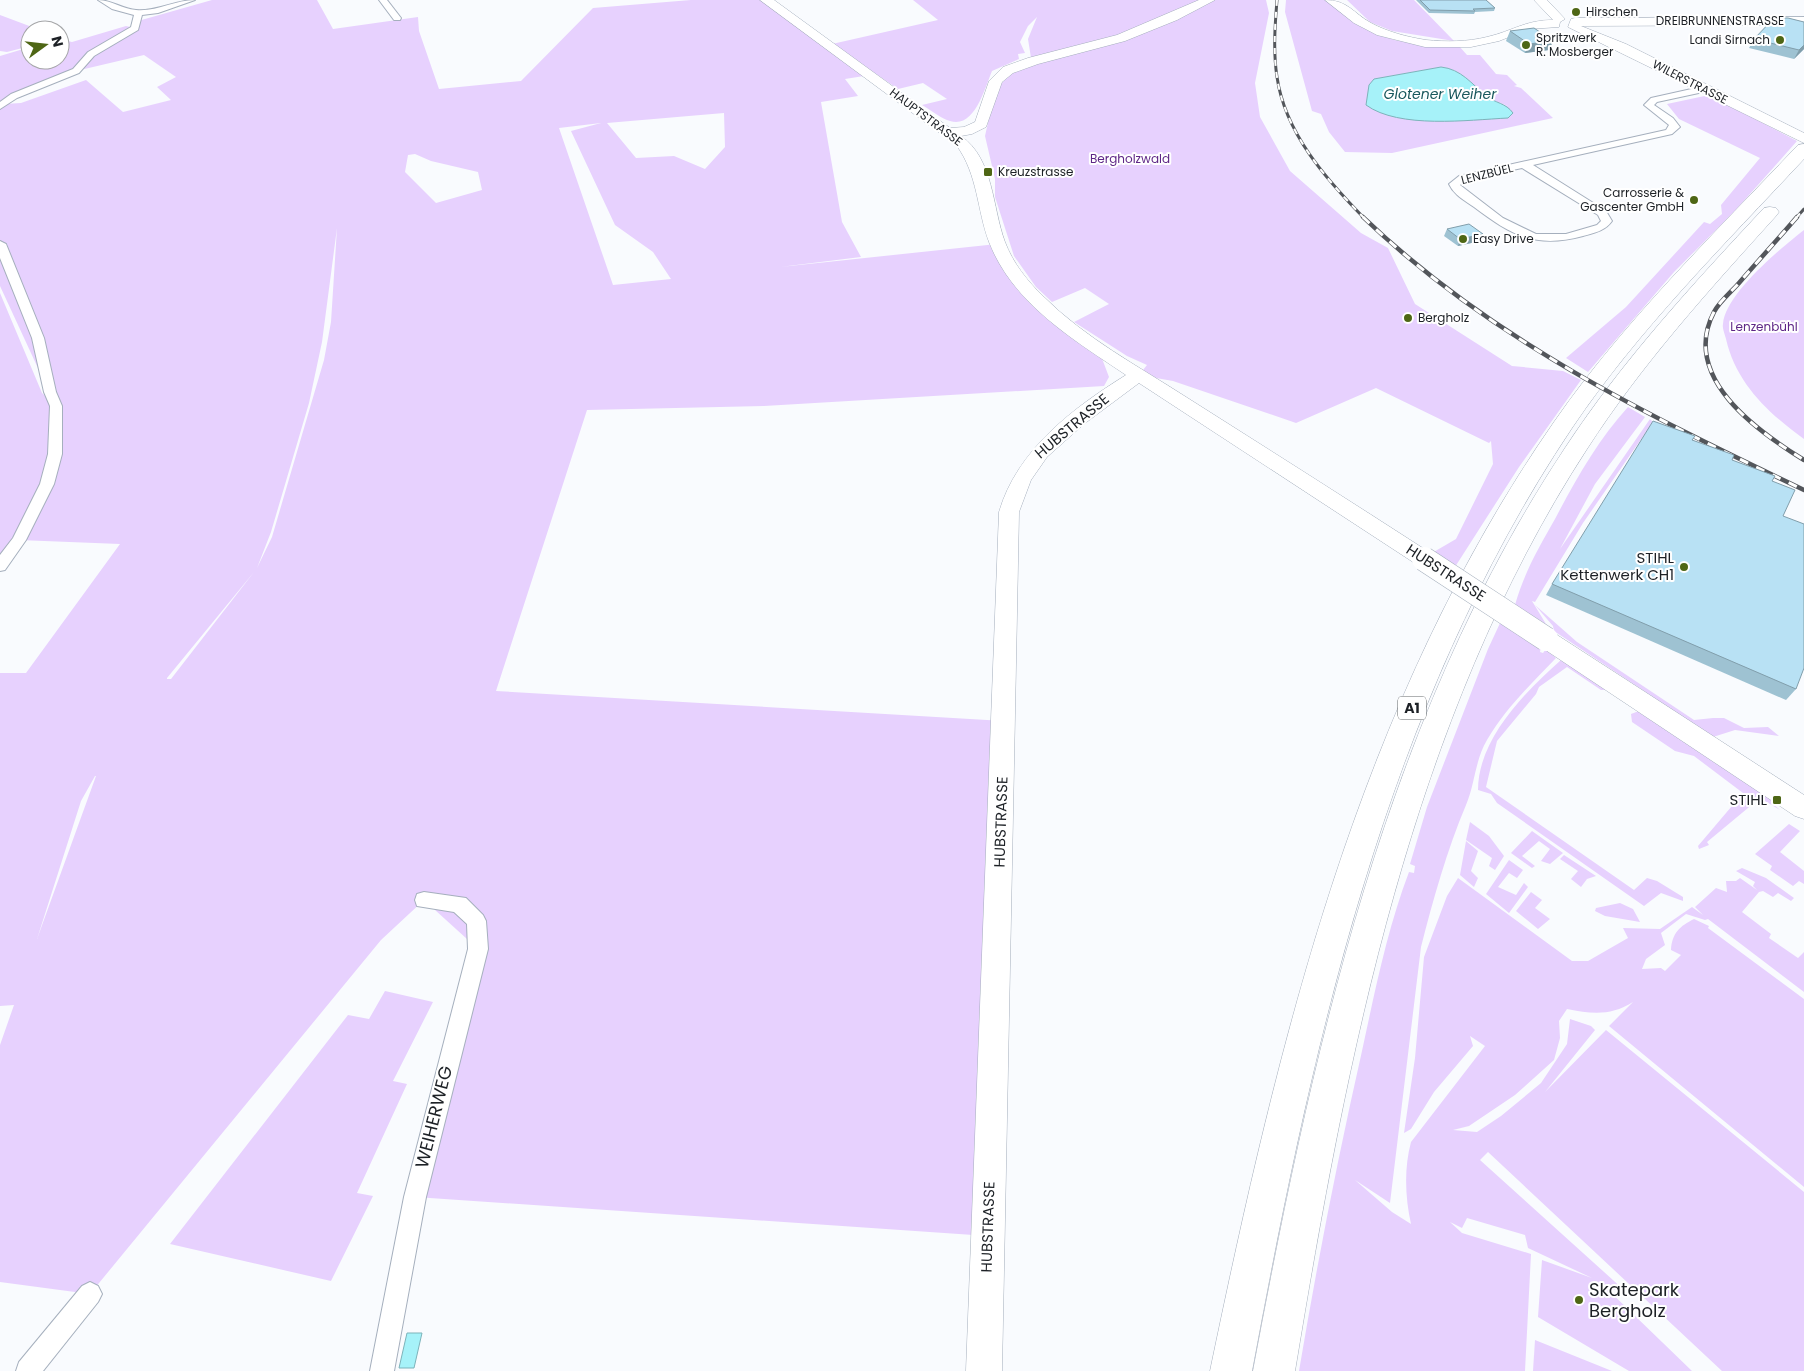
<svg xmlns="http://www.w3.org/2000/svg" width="1804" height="1371" viewBox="0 0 1804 1371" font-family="Poppins,sans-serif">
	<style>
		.green { fill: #e7d1fe; fill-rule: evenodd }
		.water { fill: #a6f2f9; stroke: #7db3ba }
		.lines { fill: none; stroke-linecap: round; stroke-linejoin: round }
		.street-casing { stroke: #a5afbd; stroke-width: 2 }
		.secondary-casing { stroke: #a5afbd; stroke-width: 1 }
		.highway-casing { stroke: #a5afbd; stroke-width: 1 }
		.street { fill: #fff; fill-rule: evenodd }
		.secondary { fill: #fff; fill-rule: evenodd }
		.highway { fill: #fff; fill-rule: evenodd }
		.rail-far1-casing { stroke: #53565b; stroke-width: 3 }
		.rail-casing { stroke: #53565b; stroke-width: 4.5 }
		.rail-far1 { stroke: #fff; stroke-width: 2; stroke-dasharray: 6; stroke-linecap: butt }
		.rail { stroke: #fff; stroke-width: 3; stroke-dasharray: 9; stroke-linecap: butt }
		.secondary-bridge-casing { stroke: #a5afbd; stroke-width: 25; stroke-linecap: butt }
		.secondary-bridge { stroke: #fff; stroke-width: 24 }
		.wall { fill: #9ec2d2 }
		.shaded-wall { fill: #819eab }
		.building { fill: #b8e1f4; stroke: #819eab }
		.poi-dot { fill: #4e6615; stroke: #fff; stroke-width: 2 }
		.labels { text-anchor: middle; stroke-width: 4; stroke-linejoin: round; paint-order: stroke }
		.far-poi-label { font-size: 12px; fill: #1d2126; stroke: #fff; text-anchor: start }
		.far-street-label { font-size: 12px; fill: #1d2126; stroke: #fff }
		.far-park-label { font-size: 12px; fill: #5e2686; stroke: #fff }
		.far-water-label { font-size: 14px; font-style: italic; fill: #19585d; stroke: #fff }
		.shield { fill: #fff; stroke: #616467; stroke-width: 1 }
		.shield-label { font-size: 14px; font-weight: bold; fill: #1d2126 }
		.street-label { font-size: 15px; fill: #1d2126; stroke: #fff }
		.poi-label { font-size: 15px; fill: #1d2126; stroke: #fff; text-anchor: end }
		.near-street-label { font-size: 18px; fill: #1d2126; stroke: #fff }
		.near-poi-label { font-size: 18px; fill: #1d2126; stroke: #fff; text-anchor: start }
	</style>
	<rect width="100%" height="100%" fill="#f9fbfe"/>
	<!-- green -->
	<g class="green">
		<path d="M212,0h105l16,29 85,-12 1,14 20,58 82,-8 72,-73 98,-8h72l107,75 -25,4 13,17 -37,6 21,120 19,35 -81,10 217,-23 18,31 83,73 11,29 -5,9 -340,20 -177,4 -91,281 508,30 -16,515 -573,-39 63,-248 -54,-49 -43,40 -291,354 -90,-12v-237l14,-40 -14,1v-333h26l94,-129 -101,-4 -19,26v-273l42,100 13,12 -55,-119v-230l30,-9v13h30v-21l12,3 54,-16 9,2 3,-7zM144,55l32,22 -19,10 14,13 -48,12 -37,-32 -65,23 -17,1 72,-33zM724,113l1,34 -20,22 -31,-13 -38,2 -29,-35zM601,123l-30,8 44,94 38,27 18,27 -58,6 -54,-157zM415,154l16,7 47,11 4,18 -46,13 -31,-31 3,-17zM337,228l-6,94 -7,38 -52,177 -15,31 14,-36 38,-129 13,-61zM254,572l-83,107h-4v-1zM95,776h1l-59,163 44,-138z"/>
		<path d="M913,0h353l3,13 -14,70 5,34 30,54 71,62 27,15 27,56 97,62 51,5 18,9 -62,87 -64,100 -23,-14 24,-14 37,-75 -2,-23 -2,2 -113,-55 -80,35 -123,-42 -34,-6 8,-10 -20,-9 -53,-34 35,-18 -24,-16 -33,14 -16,-15 -22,-31 -19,-59v-18l-10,-43 4,-18 12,-34 12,-13 19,-7 -4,-25 9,-22 -9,9 -8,16 5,11 -7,1 1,5 -27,12c-7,16 -17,58 -42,50 -10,-3 -19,-11 -28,-16l25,-6 -24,-16 -25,6 -66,-45 106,-24z"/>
		<path d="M1286,0h39l36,26 33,14 34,5 31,1 8,9h13l16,19 11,1 10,10 -3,1 7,2 32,30 -161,35 -47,-1 -16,-20 -8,-18 -9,-3 -27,-99zM1441,67c19,2 31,16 45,29 6,5 15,7 22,10l-134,-27z"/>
		<polygon points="1347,0 1414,0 1454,41 1392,31 1370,22"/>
		<polygon points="0,15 40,30 30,30 30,46 7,52 0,51"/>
		<polygon points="1714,94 1715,98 1797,141 1733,213 1674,272 1588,372 1566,358 1626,307 1704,222 1710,224 1722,214 1721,205 1760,158 1679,119 1667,104"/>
		<path d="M1804,230v209c-36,-26 -68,-56 -78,-100 -1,-4 -4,-11 -3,-15 2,-30 58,-76 81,-94z"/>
		<path d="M1628,407l17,10 -50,67 -35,65 90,-130 3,3 -70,101 -48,79 -3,-1 14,23 -31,-19c9,-32 24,-58 40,-86 21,-40 43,-79 73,-112z"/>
		<polygon points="1535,605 1577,642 1694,720 1713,718 1724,718 1744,728 1768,727 1779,736 1735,730 1713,737 1554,631 1553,626"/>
		<path d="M1501,621l40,26 -1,5 3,1 3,-4 10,9c-24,25 -51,51 -69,82 -12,20 -12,44 -21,65 -19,45 -33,95 -45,142l-31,256 -35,-23 37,32 19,12c-6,-27 -7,-56 0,-82l74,-96 -15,-10 3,10 -39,46 -23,37 -7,4 11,-75 9,-101 23,-61 11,-18 114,83h16l40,-23 -5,-10 37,1 32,-22 11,8 -8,-8 21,-19 11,4 -1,-11h10l4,-3 17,12 -4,-4 2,-4 -19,-11 6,-3 24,10 28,20 -3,3 -13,-8 -5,4 -10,-6 -4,1 -17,20 29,22 -2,4 29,20 6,-6v40l-96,-73 -3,1 -19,-6 -25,19 4,12 -19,14 -4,10 19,-1 4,3 16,-16 -10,-5c1,-17 9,-24 23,-31l15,7 -1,2 96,71v188l-195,-161 24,-24c-22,14 -41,12 -66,7l-8,12 1,17 -6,22 -39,35 -46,31 -16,4 24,2 24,-16 40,-33 26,-39 3,-25 21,7 4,4 -50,62 61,-62 198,162v179h-82l-234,-219 -8,8 144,130h-11l-11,-6 90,87h-63l-91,-54 4,-57 50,18 -64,-30 -3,-13 -58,-17 -5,10 -12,-6 12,11 69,21 -6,117h-226c18,-107 39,-214 63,-320 13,-60 25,-121 47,-179l5,1 1,-7 -5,-2 17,-57 61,-158z"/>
		<path d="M1561,660l45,30h-5l-34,-23 -28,20 -3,7 -39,47 -11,46 148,103 13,-12 10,3 26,16v4l-22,-8 -17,13 -147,-103 -6,-9 -13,-4c0,-51 47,-98 83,-130z"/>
		<polygon points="1639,711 1773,800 1772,803 1780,810 1760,798 1707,842 1709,845 1699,849 1698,846 1743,793 1694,756 1675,751 1632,722 1631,714"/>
		<polygon points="1470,822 1489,836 1504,856 1495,870 1489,866 1492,858 1466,840"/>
		<polygon points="1789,824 1800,831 1780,852 1804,871 1804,884 1799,881 1793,886 1770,870 1772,866 1755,854"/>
		<polygon points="1532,831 1563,853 1550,864 1541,861 1550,849 1539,841 1522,856 1535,866 1532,868 1511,853"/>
		<polygon points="1466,841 1478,851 1471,871 1478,878 1474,887 1460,875"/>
		<polygon points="1564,855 1596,876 1587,879 1581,887 1571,879 1578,871 1560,859"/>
		<polygon points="1509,860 1523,870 1517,878 1509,873 1498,887 1516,895 1524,883 1528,887 1509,913 1486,894"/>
		<polygon points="1531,892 1542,900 1535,908 1550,919 1538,929 1516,911"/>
		<polygon points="1620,903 1633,909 1640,922 1605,916 1595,911 1596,908"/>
		<polygon points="385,991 433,1002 393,1081 407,1084 357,1193 373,1196 331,1281 170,1244 348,1015 369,1019"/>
		<polygon points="1535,1340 1612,1371 1533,1371"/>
	</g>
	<!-- water -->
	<g class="water">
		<path d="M1441,67c20,2 31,17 45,29 9,7 20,7 27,17l-5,5c-40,2 -109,11 -142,-13l3,-20 5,-6z"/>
		<polygon points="407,1333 422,1333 414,1368 399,1368"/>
	</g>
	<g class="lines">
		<!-- street casing -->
		<g class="street-casing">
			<g id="street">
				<path d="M98,0c14,0 24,9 38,10 20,2 39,-10 59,-10l-37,13 -16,2 -4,15 -44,26 -15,17 -62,25 -17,11v-7l11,-8 62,-25 15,-17 43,-25 3,-12 -22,-6z"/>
				<polygon points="379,0 387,0 401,18 400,20 394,20"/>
				<path d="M1705,86l5,3 -2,2 -51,11 -3,3 19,13 7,9 -8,7 -139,31 73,46 6,10c-7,10 -18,12 -29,15 -48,13 -72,-1 -109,-29 -10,-7 -20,-12 -25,-23l10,-8 207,-46 3,-5 -25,-20 7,-7zM1522,168l76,47 3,6 -4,4 -31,9h-30l-33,-16 -43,-33 6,-5z"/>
				<polygon points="0,241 6,244 44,338 56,392 62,406 62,454 54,484 26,540 5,570 0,571 0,555 13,538 40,484 48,454 50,406 44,392 32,338 0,258"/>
				<polygon points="424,892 466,898 483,915 486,921 488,949 426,1197 394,1371 370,1371 404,1197 468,949 467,924 454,912 417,906 415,900 417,894"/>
				<polygon points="90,1282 98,1286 102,1294 98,1302 43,1371 16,1371 19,1362 82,1286"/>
			</g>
		</g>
		<!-- secondary casing -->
		<g class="secondary-casing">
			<g id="secondary">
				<path d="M760,0h14l176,128 14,-1 11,-5 14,-41 14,-14 25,-9 89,-23 82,-35h16l-38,20 -52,21 -87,23 -25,9 -11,9 -16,45 -14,7 -11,2c33,23 31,71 44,106 8,21 22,39 39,55 41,41 94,69 142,100 82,52 164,104 246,157l3,5 -3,5 -8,2 -8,-2 -277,-181 -55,41 -37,33 -16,23 -12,32 -17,859h-36l33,-859c18,-62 74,-104 127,-137 -52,-35 -113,-71 -137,-133 -12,-32 -11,-67 -32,-96z"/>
				<path d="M1325,0c23,0 28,13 46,23 17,9 36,14 55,17 20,2 41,2 61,-3 26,-6 38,-17 66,-17l-19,-20h13l18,19 -5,3 -1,5 -30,2 -30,12 -28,6h-46l-48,-12 -23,-12z"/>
				<polygon points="1804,17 1804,25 1581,26 1626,44 1804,133 1804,143 1568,27 1571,19 1575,18"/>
				<polygon points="1546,631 1554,633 1804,795 1804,819 1795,816 1538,645 1535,639 1538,633"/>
			</g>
		</g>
		<!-- highway casing -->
		<g class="highway-casing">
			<g id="highway">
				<path d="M1804,144v15c-80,86 -166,171 -232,269 -188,281 -259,615 -320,943h-42c69,-331 148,-667 344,-949 70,-101 160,-188 244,-277z"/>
				<path d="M1770,207l6,1 3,4 -3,4c-67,74 -135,149 -189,233 -177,272 -240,608 -292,922h-42c60,-319 130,-648 312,-923 57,-87 128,-164 199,-240z"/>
			</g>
		</g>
		<!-- street -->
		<use href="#street" class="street"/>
		<!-- secondary -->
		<use href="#secondary" class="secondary"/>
		<!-- highway -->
		<use href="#highway" class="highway"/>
		<!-- rail-far1 casing -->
		<g class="rail-far1-casing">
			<g id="rail-far1">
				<path d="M1277,0c-2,25 -4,51 0,77 8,56 49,102 87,141"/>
				<polyline points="1796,218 1804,209"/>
			</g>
		</g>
		<!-- rail casing -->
		<g class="rail-casing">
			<g id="rail">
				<path d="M1363,217c127,122 284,198 441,273"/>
				<path d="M1797,217c-19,22 -39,44 -58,66 -8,9 -20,19 -25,29 -34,65 43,119 90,148"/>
			</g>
		</g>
		<!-- rail-far1 -->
		<use href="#rail-far1" class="rail-far1"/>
		<!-- rail -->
		<use href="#rail" class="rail"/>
		<!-- secondary-bridge casing -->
		<g class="secondary-bridge-casing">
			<polyline id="secondary-bridge" points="1424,559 1546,639"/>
		</g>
		<!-- secondary-bridge -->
		<use href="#secondary-bridge" class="secondary-bridge"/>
	</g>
	<!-- wall -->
	<g class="wall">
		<polygon points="1416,0 1486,0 1495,8 1494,11 1475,12 1474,14 1429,13"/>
		<polygon points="1510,31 1553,41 1549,50 1525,53 1506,41"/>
		<polygon points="1754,39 1804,49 1794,59 1749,48"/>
		<polygon points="1447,229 1483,234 1480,241 1458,246 1444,236"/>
		<polygon points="1692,440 1772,481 1783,516 1796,689 1786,700 1546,595 1552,584"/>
	</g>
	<!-- shaded-wall -->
	<g class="shaded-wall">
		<polygon points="1553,41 1549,50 1525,53 1529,44"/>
		<polygon points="1804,45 1804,49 1794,59 1799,50"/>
		<polygon points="1483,234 1480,241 1458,246 1460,239"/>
	</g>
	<!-- building -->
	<g class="building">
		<polygon points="1420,0 1486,0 1495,8 1473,9 1475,11 1430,10"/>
		<polygon points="1774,18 1788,18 1804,22 1804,45 1799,50 1754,39"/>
		<polygon points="1534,28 1553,41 1529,44 1510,31"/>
		<polygon points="1469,224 1483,234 1460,239 1447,229"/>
		<polygon points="1653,421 1695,436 1692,440 1734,455 1732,460 1775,476 1772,481 1795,490 1783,516 1804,524 1804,668 1796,689 1552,584"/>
	</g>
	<!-- markers -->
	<g class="poi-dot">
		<circle cx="1576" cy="12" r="5"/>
		<circle cx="1780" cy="40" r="5"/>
		<circle cx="1526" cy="45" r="5"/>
		<rect x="983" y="167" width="10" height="10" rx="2.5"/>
		<circle cx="1694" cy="200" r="5"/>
		<circle cx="1463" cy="239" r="5"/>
		<circle cx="1408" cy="318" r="5"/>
		<circle cx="1684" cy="567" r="5"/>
		<rect x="1772" y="795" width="10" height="10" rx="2.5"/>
		<circle cx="1579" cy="1300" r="5"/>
	</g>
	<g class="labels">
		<!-- far-poi labels -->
		<g class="far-poi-label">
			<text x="1586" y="16">Hirschen</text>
			<text x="1536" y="42">Spritzwerk<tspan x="1536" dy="14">R. Mosberger</tspan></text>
			<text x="1770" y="44" text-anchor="end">Landi Sirnach</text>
			<text x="998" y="176">Kreuzstrasse</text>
			<text x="1684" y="197" text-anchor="end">Carrosserie &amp;<tspan x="1684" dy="14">Gascenter GmbH</tspan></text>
			<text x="1473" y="243">Easy Drive</text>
			<text x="1418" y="322">Bergholz</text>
		</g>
		<!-- far-street labels -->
		<g class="far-street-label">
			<text x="1720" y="25">DREIBRUNNENSTRASSE</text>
			<text transform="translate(1690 82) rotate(27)" y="4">WILERSTRASSE</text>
			<text transform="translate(926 117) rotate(37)" y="4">HAUPTSTRASSE</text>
			<text transform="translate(1487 174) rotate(-14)" y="4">LENZBÜEL</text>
		</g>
		<!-- far-park labels -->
		<g class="far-park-label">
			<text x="1130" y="163">Bergholzwald</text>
			<text x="1764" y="331">Lenzenbühl</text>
		</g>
		<!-- far-water labels -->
		<g class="far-water-label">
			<text x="1440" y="99">Glotener Weiher</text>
		</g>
		<!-- shield labels -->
		<rect class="shield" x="1398" y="696.5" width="28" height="23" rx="4"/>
		<g class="shield-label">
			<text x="1412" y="713">A1</text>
		</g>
		<!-- street labels -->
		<g class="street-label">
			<text transform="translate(1072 426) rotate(-40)" y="5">HUBSTRASSE</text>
			<text transform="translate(1446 573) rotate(33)" y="5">HUBSTRASSE</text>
			<text transform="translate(1001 822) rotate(-88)" y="5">HUBSTRASSE</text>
			<text transform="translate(988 1227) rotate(-88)" y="5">HUBSTRASSE</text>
		</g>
		<!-- poi labels -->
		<g class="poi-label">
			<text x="1674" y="563">STIHL<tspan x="1674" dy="17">Kettenwerk CH1</tspan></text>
			<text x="1767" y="805">STIHL</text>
		</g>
		<!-- near-street labels -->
		<g class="near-street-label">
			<text transform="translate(434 1117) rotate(-76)" y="6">WEIHERWEG</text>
		</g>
		<!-- near-poi labels -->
		<g class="near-poi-label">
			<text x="1589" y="1296">Skatepark<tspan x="1589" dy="21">Bergholz</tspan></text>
		</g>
	</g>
	<!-- north arrow -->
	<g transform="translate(45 45) rotate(75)"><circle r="24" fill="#ffffff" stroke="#a5a6a8"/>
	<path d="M0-4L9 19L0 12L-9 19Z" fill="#4e6615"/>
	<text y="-8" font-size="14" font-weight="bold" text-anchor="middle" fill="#1d2126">N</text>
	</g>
</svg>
